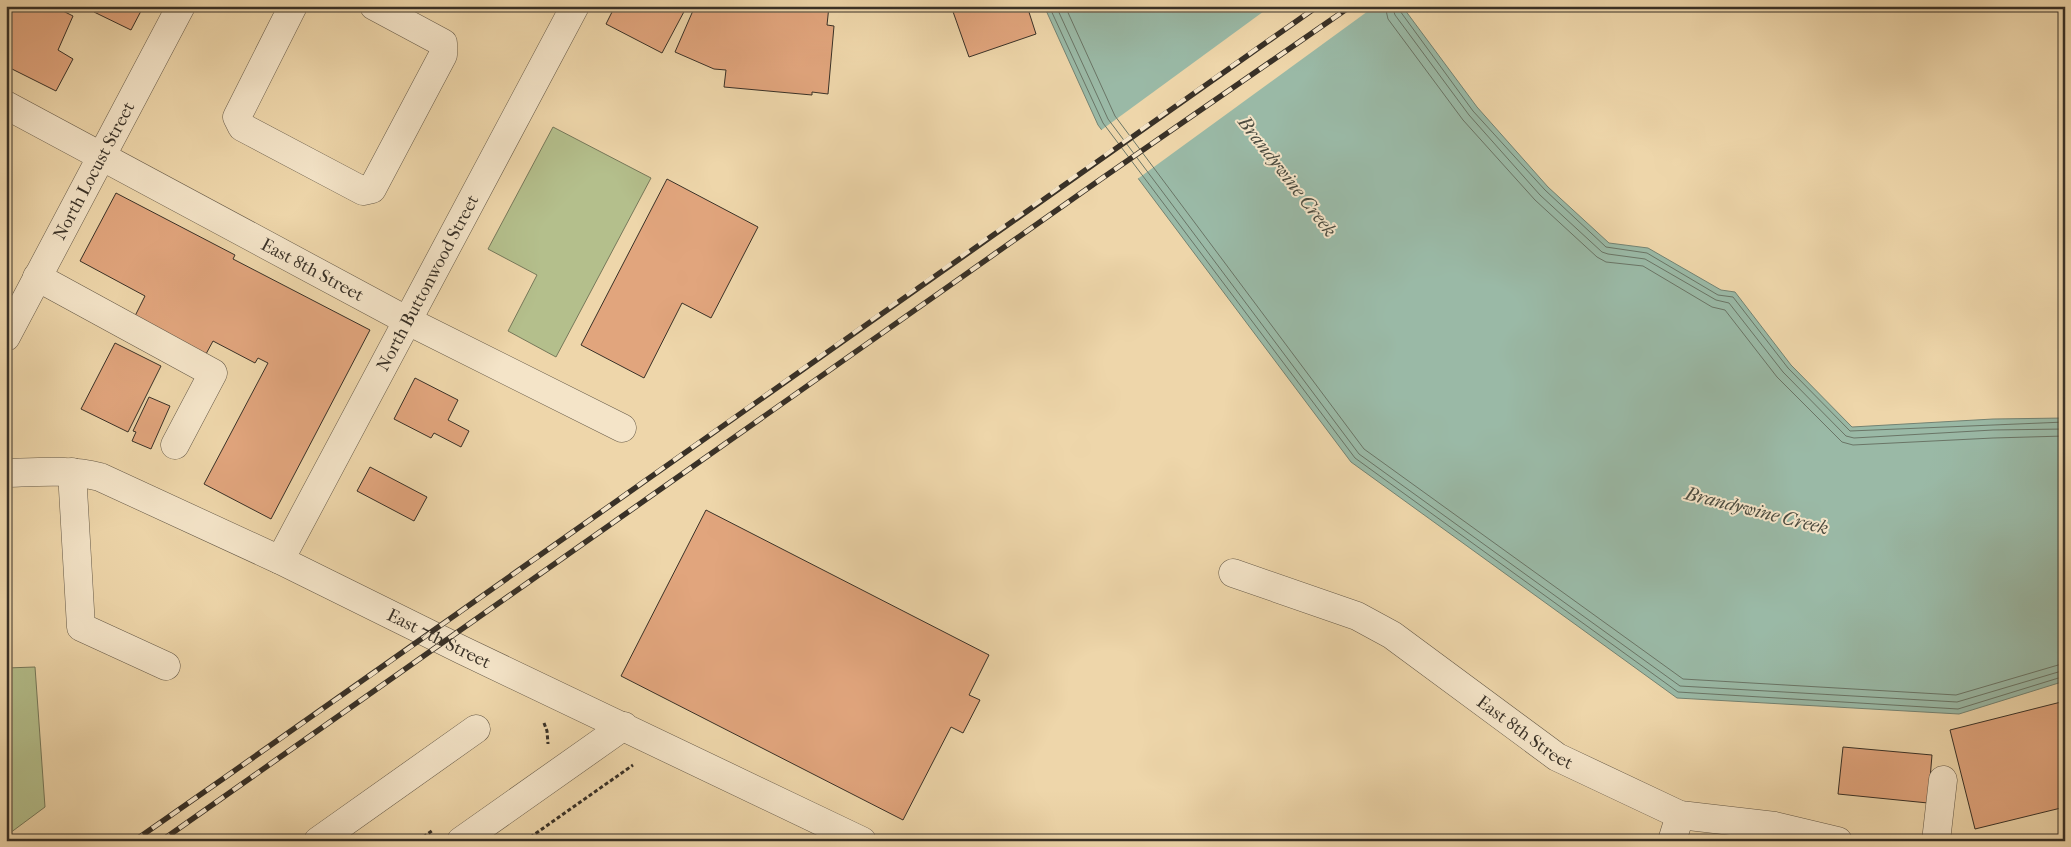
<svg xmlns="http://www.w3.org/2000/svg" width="2071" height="847" viewBox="0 0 2071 847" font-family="'IM FELL French Canon',serif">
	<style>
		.green { fill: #b4bf8c; stroke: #76785a }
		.water { fill: #9ab9a6; stroke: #738373 }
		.pier { fill: #eed6aa }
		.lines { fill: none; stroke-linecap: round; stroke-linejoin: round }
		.shore { stroke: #6a7566; stroke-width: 1 }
		.building { fill: #e1a57d; stroke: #393127 }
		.minor-casing { stroke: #665a48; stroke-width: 29 }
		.path { stroke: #393127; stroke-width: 3; stroke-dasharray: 4 2.5; stroke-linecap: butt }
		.minor { stroke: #f4e4c8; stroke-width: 28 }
		.rail-casing { stroke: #393127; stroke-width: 5.5 }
		.rail { stroke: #f4e4c8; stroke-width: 4; stroke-dasharray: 11; stroke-linecap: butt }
		.labels { text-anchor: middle; stroke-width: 4; stroke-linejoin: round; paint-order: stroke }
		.street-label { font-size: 18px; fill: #393127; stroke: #f4e4c8 }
		.water-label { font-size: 19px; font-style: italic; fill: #4c4c40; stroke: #f4e4c8 }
	</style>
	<rect width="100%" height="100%" fill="#eed6aa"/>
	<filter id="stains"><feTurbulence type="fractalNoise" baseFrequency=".004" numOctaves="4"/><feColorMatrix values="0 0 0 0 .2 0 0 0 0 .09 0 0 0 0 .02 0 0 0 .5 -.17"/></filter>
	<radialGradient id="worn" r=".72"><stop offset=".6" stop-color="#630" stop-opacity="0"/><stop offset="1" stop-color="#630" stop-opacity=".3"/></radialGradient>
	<!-- green -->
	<g class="green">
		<polygon points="553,127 651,178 556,357 508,331 537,275 488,249"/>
		<polygon points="35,667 45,807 6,836 6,668"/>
	</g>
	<!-- water -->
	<polygon class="water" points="1044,6 1402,6 1477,107 1548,187 1609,243 1648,248 1721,290 1735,292 1791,365 1852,427 1993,419 2065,418 2065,681 1959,714 1677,698 1351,462 1098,125"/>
	<!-- pier -->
	<polygon class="pier" points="1271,6 1375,6 1136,180 1100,131"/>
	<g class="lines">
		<!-- shore -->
		<g class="shore">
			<polyline points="1049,6 1103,123 1355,458 1678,692 1958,709 2065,676"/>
			<polyline points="1056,6 1108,119 1359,454 1680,686 1957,702 2065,670"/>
			<polyline points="1065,6 1115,116 1364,449 1683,679 1956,695 2065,663"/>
			<polyline points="1385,6 1388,19 1463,120 1535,200 1597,257 1606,262 1643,266 1712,307 1725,310 1777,377 1842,442 1853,445 1993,438 2065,436"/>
			<polyline points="1392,6 1395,15 1469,115 1540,195 1602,252 1608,254 1645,259 1716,300 1729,303 1783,372 1846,436 1854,438 1993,430 2065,429"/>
			<polyline points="1399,6 1400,11 1473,111 1545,190 1606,247 1647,253 1718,295 1733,297 1788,368 1850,431 2065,422"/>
		</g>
	</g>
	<!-- building -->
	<g class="building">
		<polygon points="14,6 21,6 29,10 31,6 63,6 61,10 73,16 58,50 73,59 56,91 6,66 6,15 8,16"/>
		<polygon points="93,6 131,6 141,11 131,30 94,12 96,8"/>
		<polygon points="615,6 687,6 662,53 606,24"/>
		<polygon points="695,6 710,10 710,6 829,6 827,25 834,26 828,94 812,92 812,95 724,87 726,70 714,69 675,52"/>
		<polygon points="951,6 1027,6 1036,34 969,57"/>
		<polygon points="667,179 758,227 711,318 682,303 644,378 581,345"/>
		<polygon points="116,193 235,255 233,259 370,330 271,519 204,484 268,363 258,358 255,363 213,341 206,354 135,316 145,296 80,261"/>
		<polygon points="115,343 161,366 128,432 81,409"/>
		<polygon points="415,378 458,400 448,420 469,431 461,447 434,433 431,438 394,419"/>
		<polygon points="149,397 170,406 151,449 132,441 136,432 133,431"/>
		<polygon points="370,467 427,497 414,521 357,491"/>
		<polygon points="706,510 989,655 969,695 980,700 963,733 951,727 903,820 621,676"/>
		<polygon points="2065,701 2065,807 1975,829 1950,730"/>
		<polygon points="1843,747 1932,755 1928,803 1838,794"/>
	</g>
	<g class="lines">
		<!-- minor casing -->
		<g class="minor-casing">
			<g id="minor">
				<polyline points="293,6 237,117 242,127 363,191 372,189 443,55 443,43 374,6"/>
				<path id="s1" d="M6,105l402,216 214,107"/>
				<polyline points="37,277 213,373 175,445"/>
				<path id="s2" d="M6,337l175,-331"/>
				<polyline points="72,472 81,627 166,666"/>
				<path id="s3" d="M6,473c32,-1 63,-4 94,4l180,83 182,90 400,191"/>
				<path id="s4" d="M280,560l295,-554"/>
				<path id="s5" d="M1233,573l124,43 35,19 165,122 123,58 95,11 63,15"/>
				<polyline points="318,841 476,729"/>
				<polyline points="461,841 624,726"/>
				<polyline points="1672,841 1680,815"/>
				<polyline points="1936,841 1943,780"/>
			</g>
		</g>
		<!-- path -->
		<g class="path">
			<polyline points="544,723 547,731 548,744"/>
			<polyline points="418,841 433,830"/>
			<polyline points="525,841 633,765"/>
		</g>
		<!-- minor -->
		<use href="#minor" class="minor"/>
		<!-- rail casing -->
		<g class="rail-casing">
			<g id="rail">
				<path d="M134,841c396,-276 787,-559 1184,-835"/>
				<polyline points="161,841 1101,179 1351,6"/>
			</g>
		</g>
		<!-- rail -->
		<use href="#rail" class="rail"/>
	</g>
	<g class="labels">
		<!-- street labels -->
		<g class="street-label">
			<text dy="6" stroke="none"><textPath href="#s2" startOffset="188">North Locust Street</textPath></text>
			<text dy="6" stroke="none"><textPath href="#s1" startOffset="348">East 8th Street</textPath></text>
			<text dy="6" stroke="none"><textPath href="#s4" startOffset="314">North Buttonwood Street</textPath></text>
			<text dy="6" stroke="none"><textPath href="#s3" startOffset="470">East 7th Street</textPath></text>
			<text dy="6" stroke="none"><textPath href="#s5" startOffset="336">East 8th Street</textPath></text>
		</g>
		<!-- water labels -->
		<g class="water-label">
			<text transform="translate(1288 176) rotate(52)" y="7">Brandywine Creek</text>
			<text transform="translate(1757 510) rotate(14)" y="7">Brandywine Creek</text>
		</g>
	</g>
	<!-- margin -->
	<rect width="2071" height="847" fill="none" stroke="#eed6aa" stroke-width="25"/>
	<rect x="8" y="8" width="2056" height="832" fill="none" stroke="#393127" stroke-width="2.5"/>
	<rect x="12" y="12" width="2046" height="822" fill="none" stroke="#393127"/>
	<rect width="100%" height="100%" filter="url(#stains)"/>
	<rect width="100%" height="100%" fill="url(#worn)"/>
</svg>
